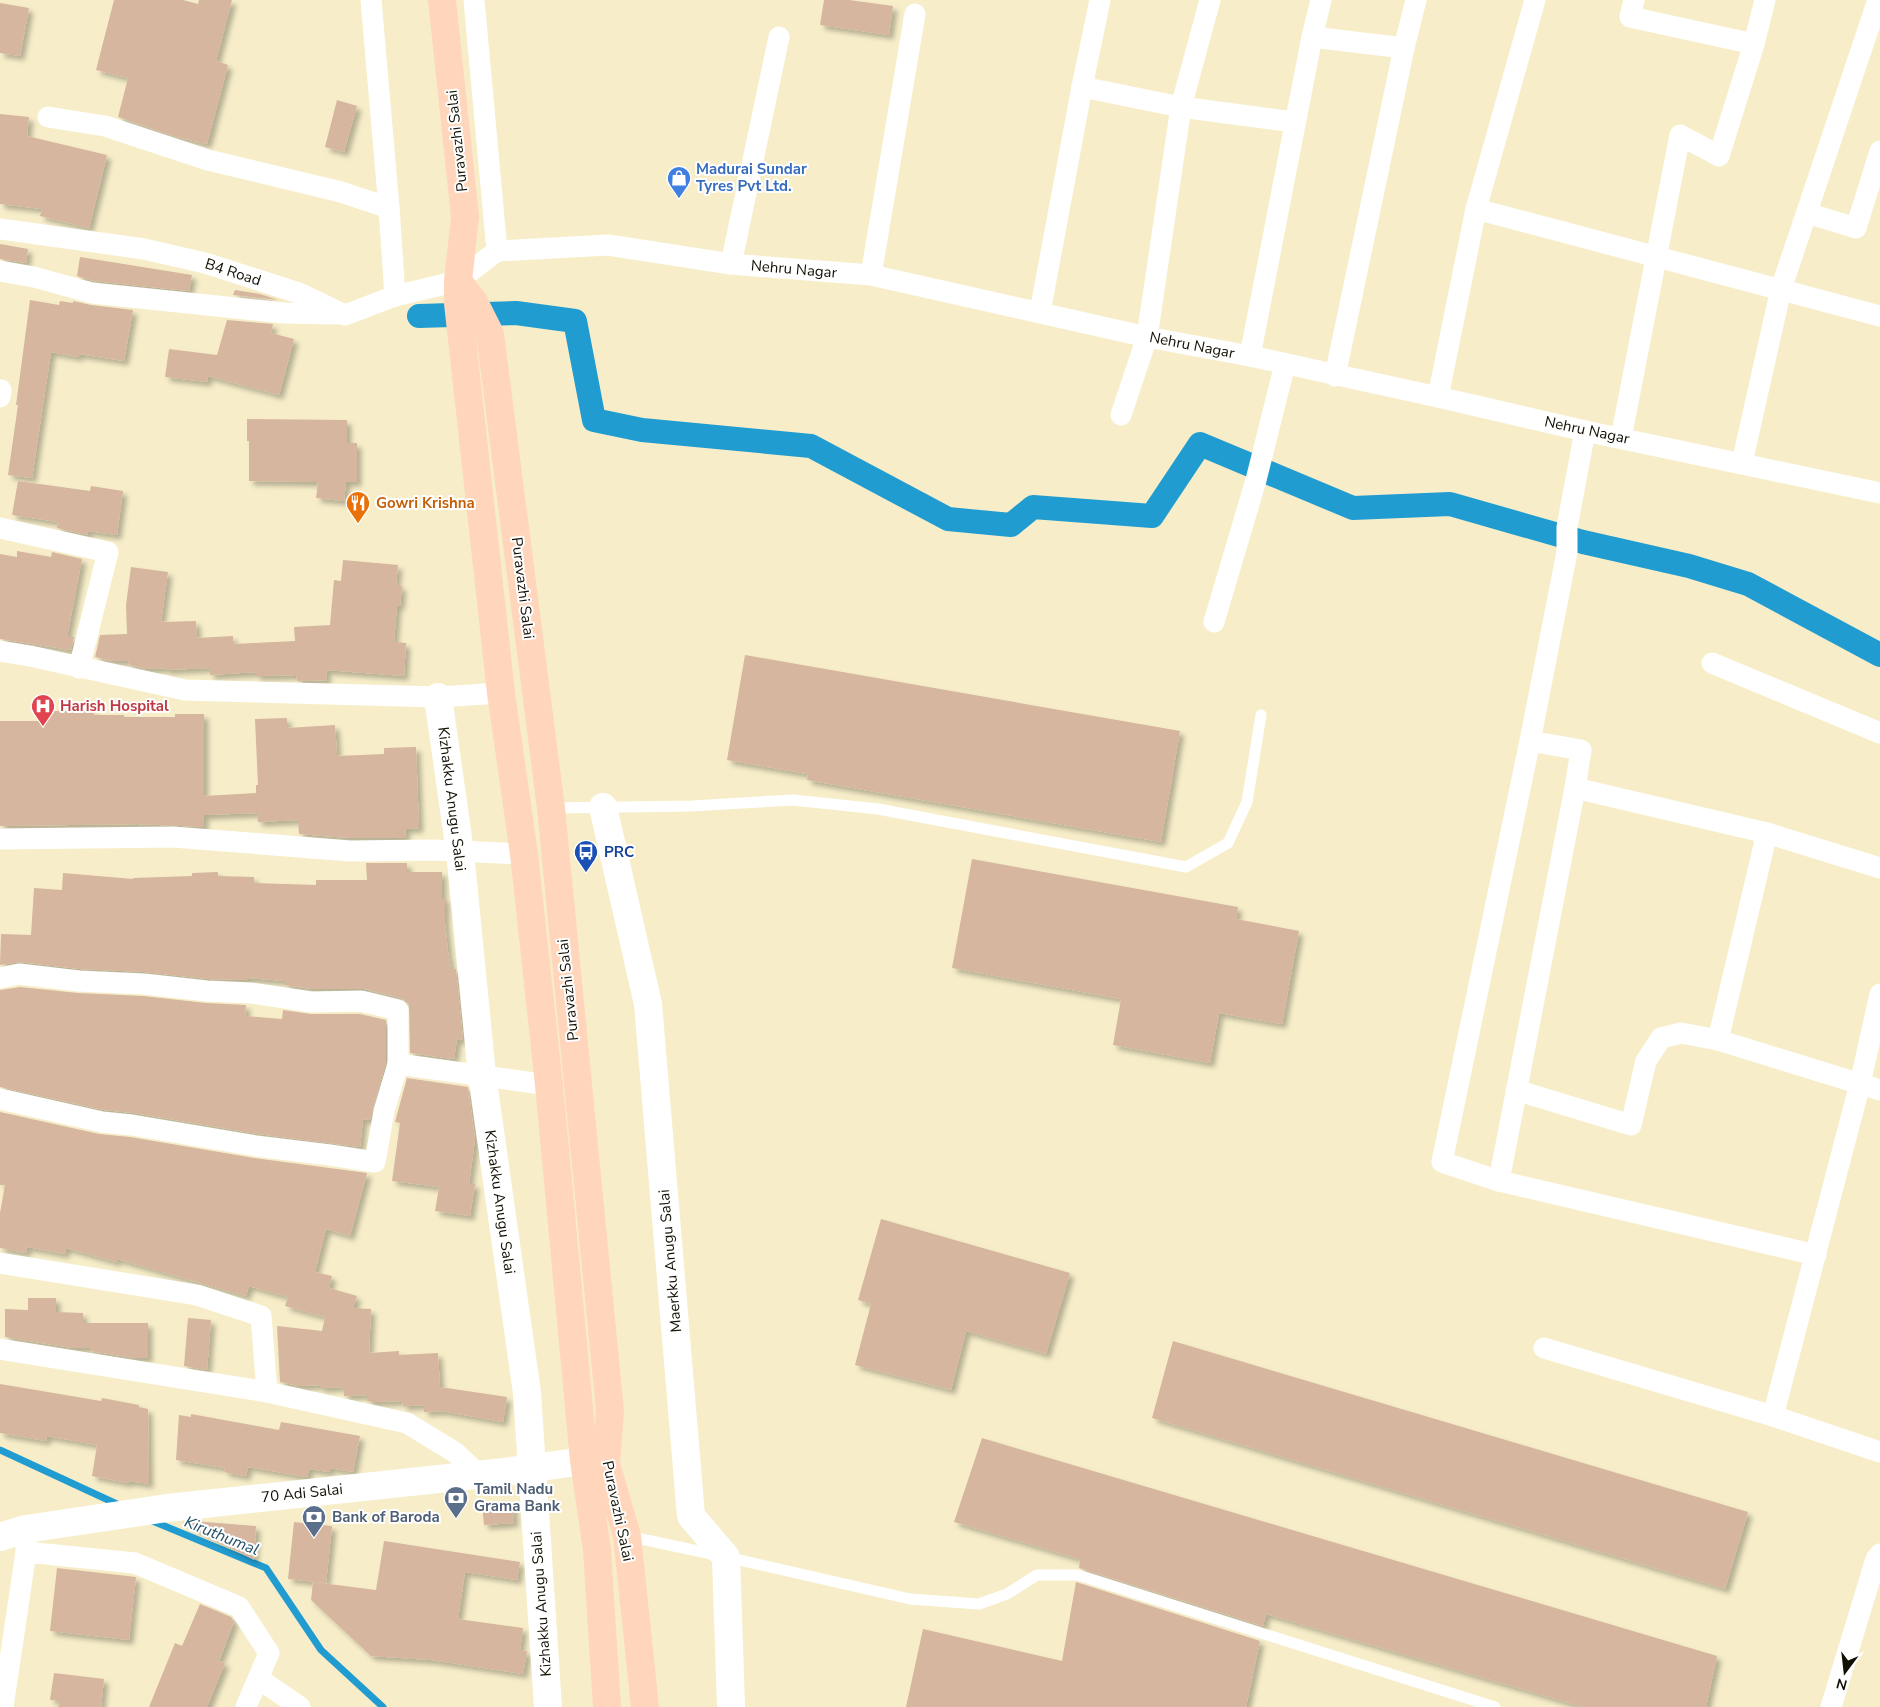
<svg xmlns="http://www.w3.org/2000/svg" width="1880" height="1707" viewBox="0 0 1880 1707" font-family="'Nunito Sans',sans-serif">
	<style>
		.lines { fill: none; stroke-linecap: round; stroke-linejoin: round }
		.stream { stroke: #219cd1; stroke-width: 7 }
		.canal { stroke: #219cd1; stroke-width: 24 }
		.building { fill: #d6b69e; filter: url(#shadow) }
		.service { stroke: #fff; stroke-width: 11 }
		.minor { stroke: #fff; stroke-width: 21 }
		.tertiary { stroke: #fff; stroke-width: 28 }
		.secondary { stroke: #fff; stroke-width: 28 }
		.primary { stroke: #ffd6bc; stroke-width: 28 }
		.labels { text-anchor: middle; stroke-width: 4; stroke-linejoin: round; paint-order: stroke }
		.street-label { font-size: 15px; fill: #120f03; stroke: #fff }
		.shop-label { font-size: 15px; font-weight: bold; fill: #366cbe; stroke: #fff; text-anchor: start }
		.food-label { font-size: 15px; font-weight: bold; fill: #c56008; stroke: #fff; text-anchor: start }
		.health-label { font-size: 15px; font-weight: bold; fill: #be3a42; stroke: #fff; text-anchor: start }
		.transit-label { font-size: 15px; font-weight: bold; fill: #164399; stroke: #fff; text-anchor: start }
		.service-label { font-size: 15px; font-weight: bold; fill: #4e5e75; stroke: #fff; text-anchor: start }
		.water-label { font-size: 16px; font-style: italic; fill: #255269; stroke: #fff }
	</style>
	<defs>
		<filter id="shadow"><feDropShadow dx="4.5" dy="4.5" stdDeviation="2.5" flood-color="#0004"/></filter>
	</defs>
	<rect width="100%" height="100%" fill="#f7eec9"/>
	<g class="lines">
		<!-- stream -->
		<g class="stream">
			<polyline points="0,1450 119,1505"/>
			<polyline points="150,1520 266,1568 321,1650 383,1707"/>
		</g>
		<!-- canal -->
		<polyline class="canal" points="419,316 516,313 575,321 594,420 642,430 811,446 948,519 1011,525 1033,507 1152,516 1200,444 1353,508 1450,504 1583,542 1689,566 1748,584 1880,655"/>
	</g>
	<!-- building -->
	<g class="building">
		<polygon points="114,0 183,0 198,4 199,0 232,0 216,61 228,65 207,144 177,137 118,117 128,78 96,70"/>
		<polygon points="824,0 849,0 893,6 889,35 820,25"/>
		<polygon points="0,3 29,8 20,56 0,53"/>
		<polygon points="337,100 357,106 344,152 325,147"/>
		<polygon points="0,114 29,117 27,136 107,155 89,228 40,216 42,209 0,204"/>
		<polygon points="0,244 28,249 26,263 0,259"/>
		<polygon points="80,257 192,275 189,291 94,281 77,276"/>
		<polygon points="235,290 260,294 278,300 233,295"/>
		<polygon points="30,300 59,305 60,301 73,303 73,301 91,305 133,310 124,361 79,354 78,357 51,352 32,478 8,475 18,405 16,405"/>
		<polygon points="227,320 273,324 271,333 294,339 279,395 208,376 207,382 165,377 169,349 217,355"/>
		<polygon points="247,419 347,420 347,443 357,443 357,482 346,482 344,501 316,498 318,482 249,481 249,441 247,441"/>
		<polygon points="18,481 90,491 91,486 123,491 117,535 88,531 87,535 57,528 58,522 12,515"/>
		<polygon points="17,551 51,557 52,552 82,559 67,637 74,637 71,650 0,639 0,554 17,557"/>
		<polygon points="343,560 398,565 396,585 402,586 400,606 397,605 394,642 406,643 404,676 326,670 327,680 297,681 296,675 256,676 256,672 210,675 209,668 166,670 166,668 147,669 129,665 128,661 113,661 95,657 100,635 127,634 126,605 131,567 168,572 161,622 196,621 197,638 233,636 233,644 295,641 294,627 330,625 334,580 341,581"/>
		<polygon points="745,655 1180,731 1161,842 807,780 808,774 727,760"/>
		<polygon points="47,711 94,711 94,715 124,715 124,717 175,717 175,714 204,714 204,796 256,793 256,785 258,785 255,719 287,718 287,728 335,725 337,756 384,754 384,748 416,747 419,828 405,829 406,838 350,838 299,834 298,820 258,822 257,813 204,815 204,827 137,824 0,826 0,721 47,721"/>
		<polygon points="972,859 1238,907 1236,919 1299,931 1282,1024 1219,1013 1210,1063 1113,1045 1121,999 952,968"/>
		<polygon points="366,863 407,863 407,872 442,872 442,898 445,898 445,923 448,952 451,969 456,969 463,1040 457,1039 454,1059 410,1053 409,1004 401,998 364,989 312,989 285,985 285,981 248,978 248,980 208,979 145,972 80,969 20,962 0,965 1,934 31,935 34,888 62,890 63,873 133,879 133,878 192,876 192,873 218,872 218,876 254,877 254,883 316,885 316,880 367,880"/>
		<polygon points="20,987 78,993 143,996 206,1003 246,1005 245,1016 282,1019 283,1010 311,1014 360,1014 386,1020 386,1062 370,1120 363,1119 360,1147 258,1134 134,1113 104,1110 0,1087 0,990"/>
		<polygon points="407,1078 468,1087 475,1139 469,1184 475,1184 470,1216 435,1211 439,1187 392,1181 400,1123 395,1122"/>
		<polygon points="0,1112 99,1134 130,1137 254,1158 367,1173 350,1236 326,1229 315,1272 332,1276 329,1288 357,1296 353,1308 371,1309 369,1353 399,1351 399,1355 438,1353 440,1387 507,1397 503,1422 442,1411 424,1412 424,1405 403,1406 402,1401 372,1402 367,1401 367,1395 344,1396 343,1387 320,1388 320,1385 299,1386 280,1382 277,1326 322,1331 325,1317 285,1306 288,1297 249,1286 246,1296 117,1259 116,1262 66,1248 65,1254 27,1247 26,1253 0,1248 0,1213 5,1185 0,1185"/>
		<polygon points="881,1219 1070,1273 1046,1354 966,1331 951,1390 855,1365 871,1304 858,1300"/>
		<polygon points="28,1298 56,1298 56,1312 83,1313 83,1323 148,1323 148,1358 135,1358 90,1351 90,1348 72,1348 5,1337 5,1309 28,1310"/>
		<polygon points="188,1318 211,1320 207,1370 184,1366"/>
		<polygon points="1173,1341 1748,1512 1725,1589 1152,1418"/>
		<polygon points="0,1384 101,1401 102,1398 139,1405 139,1407 148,1409 149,1484 129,1481 128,1483 92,1476 97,1445 47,1436 46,1441 0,1433"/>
		<polygon points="191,1414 279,1430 281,1422 360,1436 353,1472 330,1468 329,1472 309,1469 307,1477 248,1467 246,1476 224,1472 225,1468 176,1460 179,1415 191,1417"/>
		<polygon points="982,1438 1717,1656 1706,1707 1583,1707 1266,1614 1263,1626 1079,1568 1080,1559 954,1522"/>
		<polygon points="513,1502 514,1523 484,1525 482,1504"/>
		<polygon points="193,1521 256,1526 254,1560 182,1522"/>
		<polygon points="294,1522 332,1526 326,1583 288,1579"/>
		<polygon points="384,1541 520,1562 517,1580 465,1572 458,1619 523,1628 520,1650 527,1651 523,1674 431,1660 371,1656 311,1600 313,1582 376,1590"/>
		<polygon points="57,1568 136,1577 129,1640 50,1631"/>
		<polygon points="1076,1582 1260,1641 1246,1707 906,1707 923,1629 1062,1661"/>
		<polygon points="200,1604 231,1617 234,1622 219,1661 225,1663 207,1707 149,1707 175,1643 182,1646"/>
		<polygon points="54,1673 104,1679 101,1707 58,1707 60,1701 50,1700"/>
	</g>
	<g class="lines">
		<!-- service -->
		<g class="service">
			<polyline points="551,808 692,806 793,800 878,809 1186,867 1228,843 1247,802 1261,715"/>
			<polyline points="627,1536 726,1557 910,1599 979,1604 1007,1594 1037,1575 1078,1575 1495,1707"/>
		</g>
		<!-- minor -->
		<g class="minor">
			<polyline points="371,0 389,208"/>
			<polyline points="474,0 497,251"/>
			<polyline points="1100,0 1082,87 1181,107 1294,122"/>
			<polyline points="1312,37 1321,0"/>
			<polyline points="1754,44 1765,0"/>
			<polyline points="48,117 105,126 208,160 341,192 389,208 395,296"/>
			<polyline points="1476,209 1535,0"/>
			<polyline points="1807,213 1856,228 1880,151"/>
			<polyline points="0,229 144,249 205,263 299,293 345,315 395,296 458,281 497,251"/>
			<polyline points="497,251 608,245 731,264 871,275 1147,337 1250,356 1438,397 1585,431 1880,493"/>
			<polyline points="731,264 779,37"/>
			<polyline points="0,271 34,277 92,293 284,313 335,314"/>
			<polyline points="871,275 915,14"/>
			<polyline points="1040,312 1082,87"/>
			<polyline points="1250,356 1312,37 1404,48"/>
			<polyline points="1335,376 1404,48 1416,0"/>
			<polyline points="0,397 1,390"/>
			<polyline points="1438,397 1476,209 1880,316"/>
			<polyline points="1121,415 1147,337 1181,107 1210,0"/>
			<polyline points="1585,431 1567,527 1567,552 1530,741 1581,750 1575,788 1499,1181 1816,1255"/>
			<polyline points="1621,438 1680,135 1719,156 1754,44 1630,17 1634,0"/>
			<polyline points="1742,463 1781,289 1878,0"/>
			<polyline points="0,528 108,552 79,668"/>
			<polyline points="1214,622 1256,480 1285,364"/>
			<polyline points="0,651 30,656 185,690 438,697 501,693"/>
			<polyline points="1712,663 1880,733"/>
			<polyline points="1575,788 1767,833"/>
			<polyline points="0,839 173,837 350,851 433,850 524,854"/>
			<polyline points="1880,868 1767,833 1718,1040 1880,1090"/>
			<polyline points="0,978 19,974 79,981 144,984 207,991 251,993 311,1002 361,1001 398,1010 398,1064"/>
			<polyline points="1516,1090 1631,1125 1646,1061 1661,1038 1681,1033 1718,1040"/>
			<polyline points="0,1099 102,1122 132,1125 256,1146 330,1155 375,1162 384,1111 398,1064 549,1085"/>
			<polyline points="1499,1181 1442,1162 1530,741"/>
			<polyline points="0,1263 197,1295 261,1316 267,1392"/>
			<polyline points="1544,1348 1773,1416 1880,1452"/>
			<polyline points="0,1349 267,1392 407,1423 456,1453 478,1474"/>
			<polyline points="1773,1416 1860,1084 1880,994"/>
			<polyline points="26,1552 135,1563 239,1607 269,1653 246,1707"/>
			<polyline points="259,1679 300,1707"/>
			<polyline points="3,1707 26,1552 26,1539"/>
			<polyline points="1831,1707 1876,1559 1880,1554"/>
		</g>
		<!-- tertiary -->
		<g class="tertiary">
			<polyline points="438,697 460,852 482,1075 527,1393 548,1707"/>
			<polyline points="603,807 648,1004 691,1516 726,1557 731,1707"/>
		</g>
		<!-- secondary -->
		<polyline class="secondary" points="0,1537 26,1529 167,1508 504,1472 584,1461 606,1464"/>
		<!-- primary -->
		<g class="primary">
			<polyline points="442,0 465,217 458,281 458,303 501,693 524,854 549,1085 584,1461 597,1550 607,1707"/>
			<polyline points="458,281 474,302 490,334 551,808 610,1411 606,1464 627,1536 645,1707"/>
		</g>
	</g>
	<!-- icons -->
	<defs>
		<g id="shop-pin" transform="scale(1.25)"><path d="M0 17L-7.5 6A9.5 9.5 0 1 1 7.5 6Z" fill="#3f7fe0" stroke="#fff"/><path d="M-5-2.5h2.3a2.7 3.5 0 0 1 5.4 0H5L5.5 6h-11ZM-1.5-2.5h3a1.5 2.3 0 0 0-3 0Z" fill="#fff"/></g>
		<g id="restaurant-pin" transform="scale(1.25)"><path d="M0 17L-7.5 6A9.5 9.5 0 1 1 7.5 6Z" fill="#e8710a" stroke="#fff"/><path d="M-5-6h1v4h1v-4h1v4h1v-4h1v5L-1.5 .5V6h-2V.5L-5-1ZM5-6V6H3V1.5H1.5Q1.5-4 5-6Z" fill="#fff"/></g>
		<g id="hospital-pin" transform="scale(1.25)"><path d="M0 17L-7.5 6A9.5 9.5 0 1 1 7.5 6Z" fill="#e0444e" stroke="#fff"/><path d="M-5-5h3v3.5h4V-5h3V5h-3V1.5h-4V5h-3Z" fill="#fff"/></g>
		<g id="bus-pin" transform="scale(1.25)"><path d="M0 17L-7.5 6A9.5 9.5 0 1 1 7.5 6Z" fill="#1a4fb4" stroke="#fff"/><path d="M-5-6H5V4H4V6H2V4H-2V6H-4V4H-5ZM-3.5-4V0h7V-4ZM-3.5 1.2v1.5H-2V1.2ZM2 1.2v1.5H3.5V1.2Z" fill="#fff"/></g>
		<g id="bank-pin" transform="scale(1.25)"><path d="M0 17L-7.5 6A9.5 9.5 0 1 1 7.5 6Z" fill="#5c6f8a" stroke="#fff"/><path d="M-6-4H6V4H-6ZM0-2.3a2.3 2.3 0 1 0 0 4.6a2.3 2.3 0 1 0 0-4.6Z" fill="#fff"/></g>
	</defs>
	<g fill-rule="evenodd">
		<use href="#shop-pin" x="679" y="178"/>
		<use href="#restaurant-pin" x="358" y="503"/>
		<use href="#hospital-pin" x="43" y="706"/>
		<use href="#bus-pin" x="586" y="852"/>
		<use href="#bank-pin" x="456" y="1498"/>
		<use href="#bank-pin" x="314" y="1517"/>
	</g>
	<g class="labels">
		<!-- street labels -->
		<g class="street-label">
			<text transform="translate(457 141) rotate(-96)" y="5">Puravazhi Salai</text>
			<text transform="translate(794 269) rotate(5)" y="5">Nehru Nagar</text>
			<text transform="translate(233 272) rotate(18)" y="5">B4 Road</text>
			<text transform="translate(1192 345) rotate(11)" y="5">Nehru Nagar</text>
			<text transform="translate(1587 430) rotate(12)" y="5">Nehru Nagar</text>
			<text transform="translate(523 588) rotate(83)" y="5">Puravazhi Salai</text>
			<text transform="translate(452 799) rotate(83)" y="5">Kizhakku Anugu Salai</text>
			<text transform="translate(568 990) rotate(-96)" y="5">Puravazhi Salai</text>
			<text transform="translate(500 1202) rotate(82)" y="5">Kizhakku Anugu Salai</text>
			<text transform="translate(670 1261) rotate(-95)" y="5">Maerkku Anugu Salai</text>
			<text transform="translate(302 1493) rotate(-6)" y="5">70 Adi Salai</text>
			<text transform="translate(618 1511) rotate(78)" y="5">Puravazhi Salai</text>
			<text transform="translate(541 1604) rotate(-94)" y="5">Kizhakku Anugu Salai</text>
		</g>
		<!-- shop labels -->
		<g class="shop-label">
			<text x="696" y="174">Madurai Sundar<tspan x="696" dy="17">Tyres Pvt Ltd.</tspan></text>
		</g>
		<!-- food labels -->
		<g class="food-label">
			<text x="376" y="508">Gowri Krishna</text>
		</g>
		<!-- health labels -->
		<g class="health-label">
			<text x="60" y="711">Harish Hospital</text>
		</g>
		<!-- transit labels -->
		<g class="transit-label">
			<text x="604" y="857">PRC</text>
		</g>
		<!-- service labels -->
		<g class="service-label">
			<text x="474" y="1494">Tamil Nadu<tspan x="474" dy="17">Grama Bank</tspan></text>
			<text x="332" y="1522">Bank of Baroda</text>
		</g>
		<!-- water labels -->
		<g class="water-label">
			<text transform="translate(222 1535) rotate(22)" y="6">Kiruthumal</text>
		</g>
	</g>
	<!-- north arrow -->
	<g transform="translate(1845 1672) rotate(195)" stroke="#ffffff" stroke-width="4" paint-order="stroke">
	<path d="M0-4L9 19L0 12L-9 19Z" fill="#120f03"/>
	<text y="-8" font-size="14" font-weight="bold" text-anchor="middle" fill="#120f03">N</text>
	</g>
</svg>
